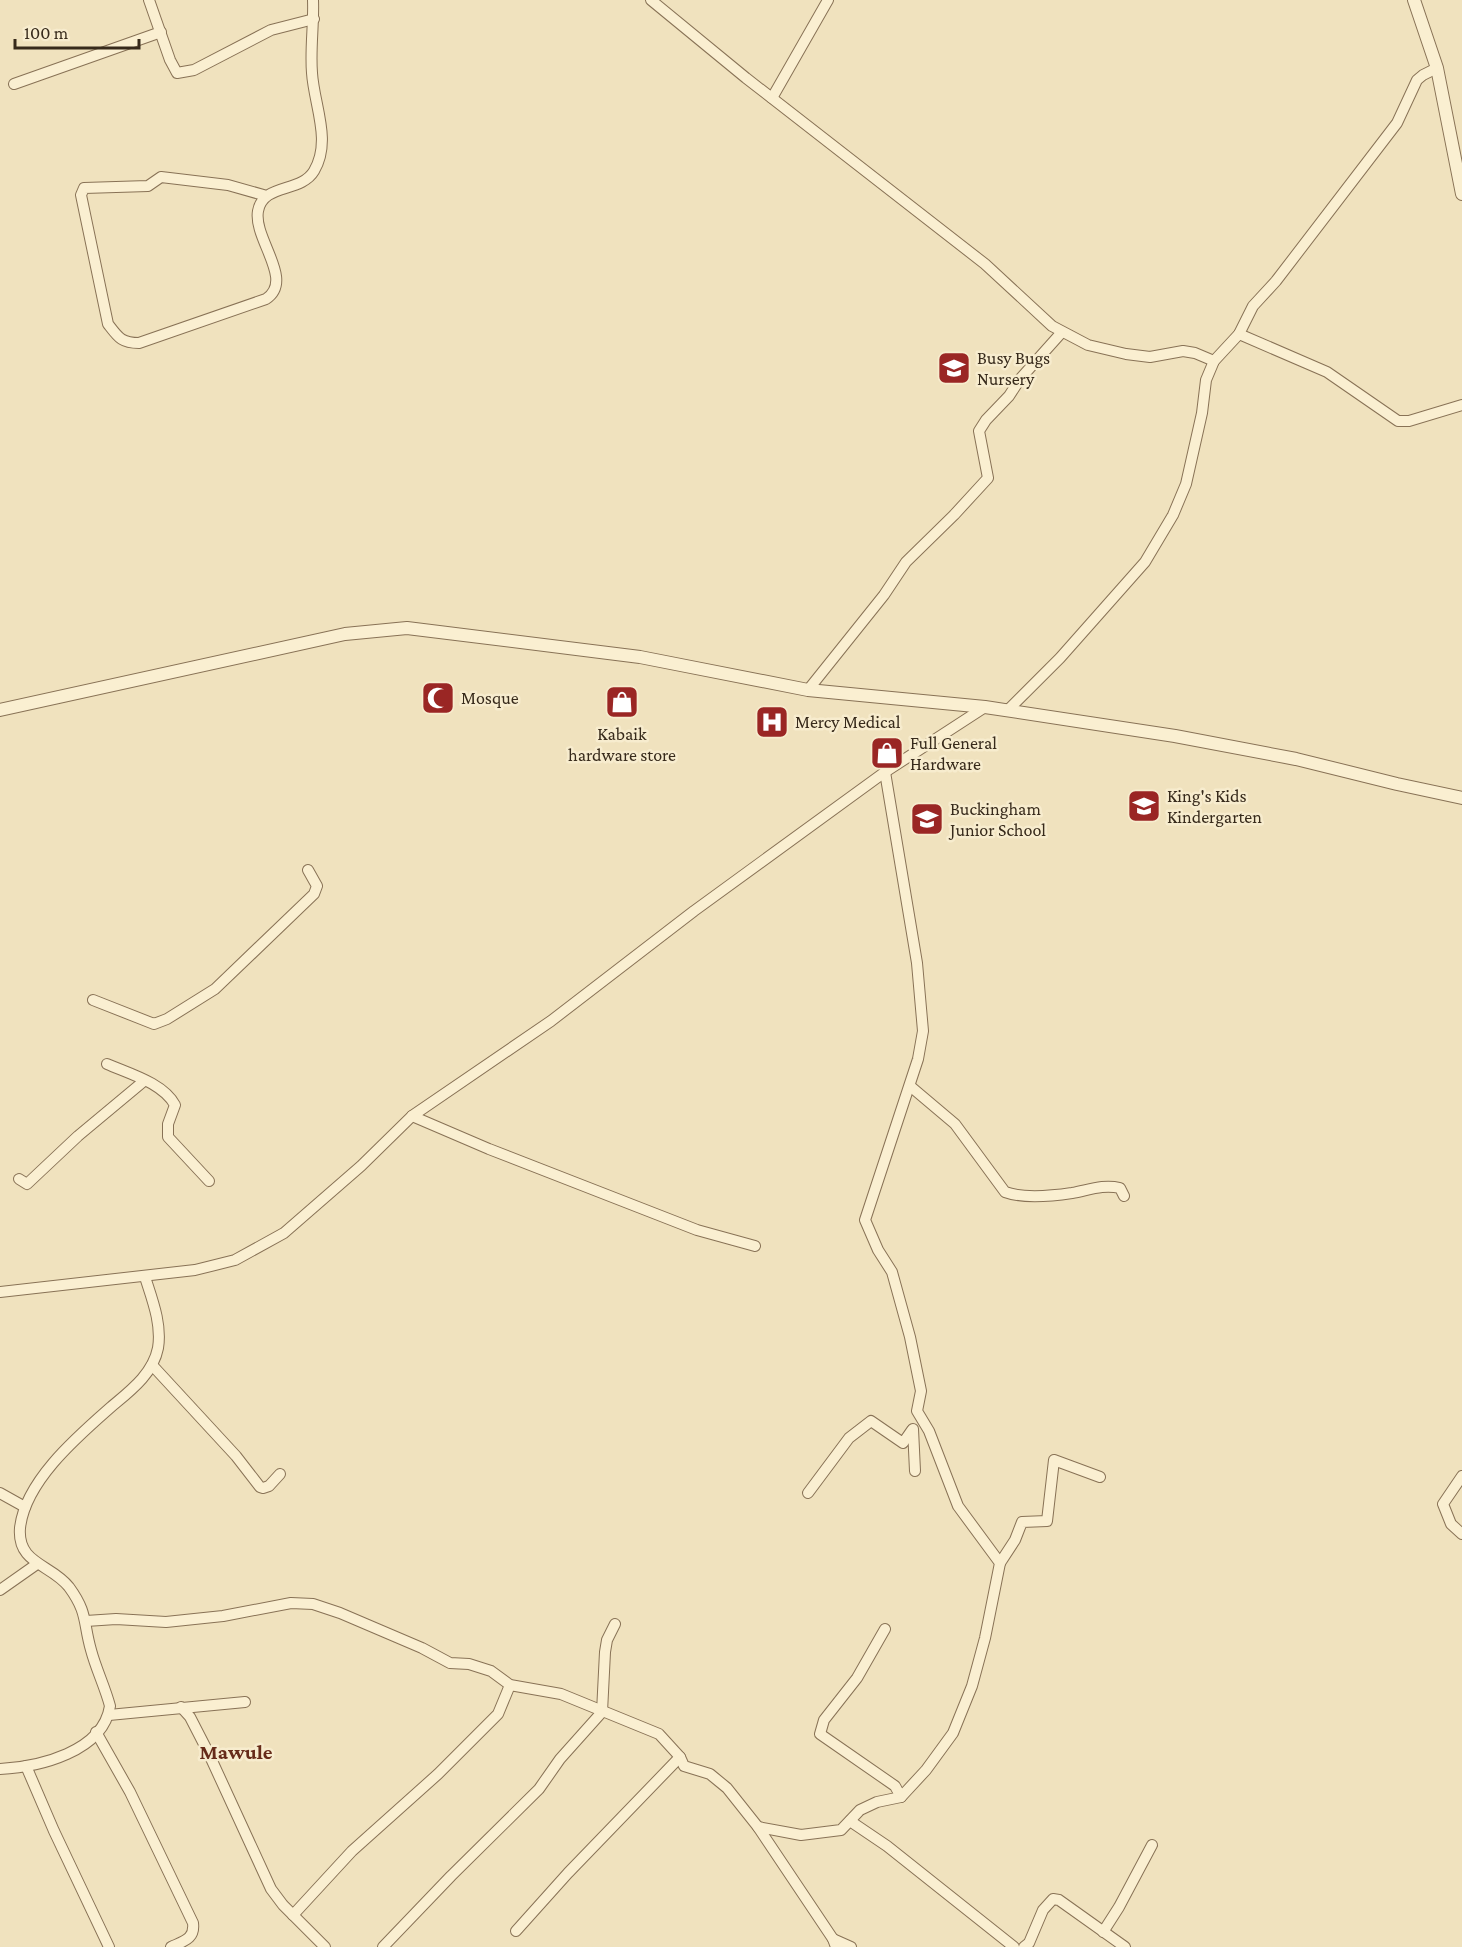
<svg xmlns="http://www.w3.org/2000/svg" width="1462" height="1947" viewBox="0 0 1462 1947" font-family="'Crimson Pro',serif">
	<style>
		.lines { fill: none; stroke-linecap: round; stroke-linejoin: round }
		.minor-casing { stroke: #887256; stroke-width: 12 }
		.tertiary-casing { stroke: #887256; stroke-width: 14 }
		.minor { stroke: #faefd1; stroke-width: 10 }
		.tertiary { stroke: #faefd1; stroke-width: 12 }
		.labels { text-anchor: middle; stroke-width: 5; stroke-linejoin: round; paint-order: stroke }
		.poi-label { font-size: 18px; fill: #372a1b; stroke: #f7ecce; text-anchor: start }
		.quarter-label { font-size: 21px; font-weight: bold; fill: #662b19; stroke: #f7ecce }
	</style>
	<rect width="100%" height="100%" fill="#f0e2be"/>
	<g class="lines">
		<!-- minor casing -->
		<g class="minor-casing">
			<g id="minor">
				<polyline points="149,0 170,60 177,73 194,70 271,30 314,19"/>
				<polyline points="651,0 746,78 985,264 1052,326 1088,345 1126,354 1150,357 1183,351 1195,353 1214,361"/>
				<polyline points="14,84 161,32"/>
				<polyline points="772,98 828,0"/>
				<path d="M267,196l-39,-11 -67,-8 -13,9 -64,2 -3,7 27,129c10,13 13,19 31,19l127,-44c29,-19 -13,-60 -8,-88 5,-28 43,-18 56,-40 18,-30 0,-66 -2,-98 -2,-24 2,-49 1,-73"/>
				<polyline points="1239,334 1327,372 1398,421 1409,421 1462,405"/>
				<polyline points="808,690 884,595 906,562 954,515 988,478 979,431 986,420 1009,396 1020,379 1062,332"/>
				<polyline points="1007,711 1060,658 1145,562 1173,515 1186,484 1202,413 1206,380 1214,361 1239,334 1253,306 1276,281 1397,123 1417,80 1423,75 1437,68"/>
				<polyline points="93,1000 154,1024 167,1019 215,989 314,894 317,886 308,870"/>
				<path d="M107,1064c23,10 56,19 68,41l-7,19v13l41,44"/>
				<path d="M910,1086l45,38 50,68c19,7 47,4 67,1 17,-3 31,-9 48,-5l4,8"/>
				<polyline points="412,1116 489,1149 697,1230 755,1246"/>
				<polyline points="19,1179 27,1184 78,1136 144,1081"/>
				<polyline points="0,1292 195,1270 235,1260 284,1233 361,1166 412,1116 551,1021 694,911 885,772 985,707"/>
				<polyline points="152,1365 236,1456 260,1487 263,1488 269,1486 280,1474"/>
				<polyline points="913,1429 915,1471"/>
				<polyline points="1462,1476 1443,1504 1451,1524 1462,1534"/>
				<polyline points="0,1493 25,1507"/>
				<polyline points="808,1493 849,1438 871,1421 903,1443 912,1430"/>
				<polyline points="1000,1563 1015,1540 1022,1522 1047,1521 1054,1460 1100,1477"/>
				<polyline points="0,1590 37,1564"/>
				<polyline points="86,1621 116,1619 166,1622 223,1616 291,1603 313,1604 340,1613 422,1648 450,1663 469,1664 491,1671 510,1685 561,1694 659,1734 680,1757 684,1766 710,1774 727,1788 758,1827 833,1939 836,1947"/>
				<polyline points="885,1629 857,1678 824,1720 820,1734 895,1786 901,1797"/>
				<polyline points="181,1707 190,1717 208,1752 271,1889 283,1905 325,1947"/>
				<polyline points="109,1715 245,1702"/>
				<path d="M96,1732l34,60 63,131c2,16 -9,18 -22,24"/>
				<polyline points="26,1766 54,1831 109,1947"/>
				<path d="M0,1769c39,-2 103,-17 110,-63 -5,-19 -14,-37 -19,-56 -8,-28 -3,-37 -22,-63 -18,-23 -52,-23 -49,-59 5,-47 58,-92 91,-121 19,-16 42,-33 47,-59 4,-24 -6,-49 -13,-71"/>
				<polyline points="850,1821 887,1846 1014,1947"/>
				<polyline points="758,1827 801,1835 841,1830 860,1810 877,1802 901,1797 926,1770 953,1733 972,1686 985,1638 1000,1563 958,1506 929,1431 917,1411 921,1391 910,1337 892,1272 878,1250 865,1220 918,1059 923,1031 917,963 885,772"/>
				<polyline points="293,1915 352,1851 438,1774 498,1714 510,1685"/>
				<polyline points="516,1931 568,1873 680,1757"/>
				<polyline points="1103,1932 1119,1907 1152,1845"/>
				<polyline points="833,1939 851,1947"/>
				<polyline points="383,1947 451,1876 539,1789 560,1759 602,1712 605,1652 607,1640 615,1624"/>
				<polyline points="1024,1947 1029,1943 1043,1910 1053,1899 1059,1900 1125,1947"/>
			</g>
		</g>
		<!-- tertiary casing -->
		<g class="tertiary-casing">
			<g id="tertiary">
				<polyline points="1414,0 1437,68 1462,194"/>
				<polyline points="0,710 345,634 407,628 640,657 808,690 985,707 1175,736 1296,759 1397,784 1462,798"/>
			</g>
		</g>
		<!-- minor -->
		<use href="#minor" class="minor"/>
		<!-- tertiary -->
		<use href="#tertiary" class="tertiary"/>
	</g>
	<!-- icons -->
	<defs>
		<g id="school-square" transform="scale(1.725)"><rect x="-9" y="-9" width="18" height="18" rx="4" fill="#9a2624" stroke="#f7ecce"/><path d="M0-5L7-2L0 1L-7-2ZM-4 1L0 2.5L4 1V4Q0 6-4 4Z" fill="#fff"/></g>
		<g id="mosque-square" transform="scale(1.725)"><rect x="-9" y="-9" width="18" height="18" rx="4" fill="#9a2624" stroke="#f7ecce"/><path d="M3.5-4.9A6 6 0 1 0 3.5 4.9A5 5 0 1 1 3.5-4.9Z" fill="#fff"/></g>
		<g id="shop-square" transform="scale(1.725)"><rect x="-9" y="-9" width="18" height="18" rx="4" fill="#9a2624" stroke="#f7ecce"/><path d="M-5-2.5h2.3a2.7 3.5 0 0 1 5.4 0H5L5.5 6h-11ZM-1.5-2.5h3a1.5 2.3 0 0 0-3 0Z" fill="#fff"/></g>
		<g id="hospital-square" transform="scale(1.725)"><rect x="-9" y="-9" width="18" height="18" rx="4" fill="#9a2624" stroke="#f7ecce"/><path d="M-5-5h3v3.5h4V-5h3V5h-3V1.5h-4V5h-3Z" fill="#fff"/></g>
	</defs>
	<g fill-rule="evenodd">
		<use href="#school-square" x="954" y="368"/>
		<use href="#mosque-square" x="438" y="698"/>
		<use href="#shop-square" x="622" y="702"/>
		<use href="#hospital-square" x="772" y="722"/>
		<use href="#shop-square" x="887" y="753"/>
		<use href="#school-square" x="1144" y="806"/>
		<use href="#school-square" x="927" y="819"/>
	</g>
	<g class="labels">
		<!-- poi labels -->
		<g class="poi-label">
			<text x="977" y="364">Busy Bugs<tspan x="977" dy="21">Nursery</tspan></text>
			<text x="461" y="704">Mosque</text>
			<text x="795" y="728">Mercy Medical</text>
			<text x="622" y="740" text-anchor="middle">Kabaik<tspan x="622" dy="21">hardware store</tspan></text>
			<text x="910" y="749">Full General<tspan x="910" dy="21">Hardware</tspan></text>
			<text x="1167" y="802">King's Kids<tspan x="1167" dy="21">Kindergarten</tspan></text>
			<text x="950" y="815">Buckingham<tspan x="950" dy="21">Junior School</tspan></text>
		</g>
		<!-- quarter labels -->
		<g class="quarter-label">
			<text x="236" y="1759">Mawule</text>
		</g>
	</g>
	<!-- scale -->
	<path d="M15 39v9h124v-9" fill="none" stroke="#372a1b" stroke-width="3"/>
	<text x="24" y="39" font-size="18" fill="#372a1b" stroke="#f7ecce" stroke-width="4.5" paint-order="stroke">100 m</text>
</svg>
